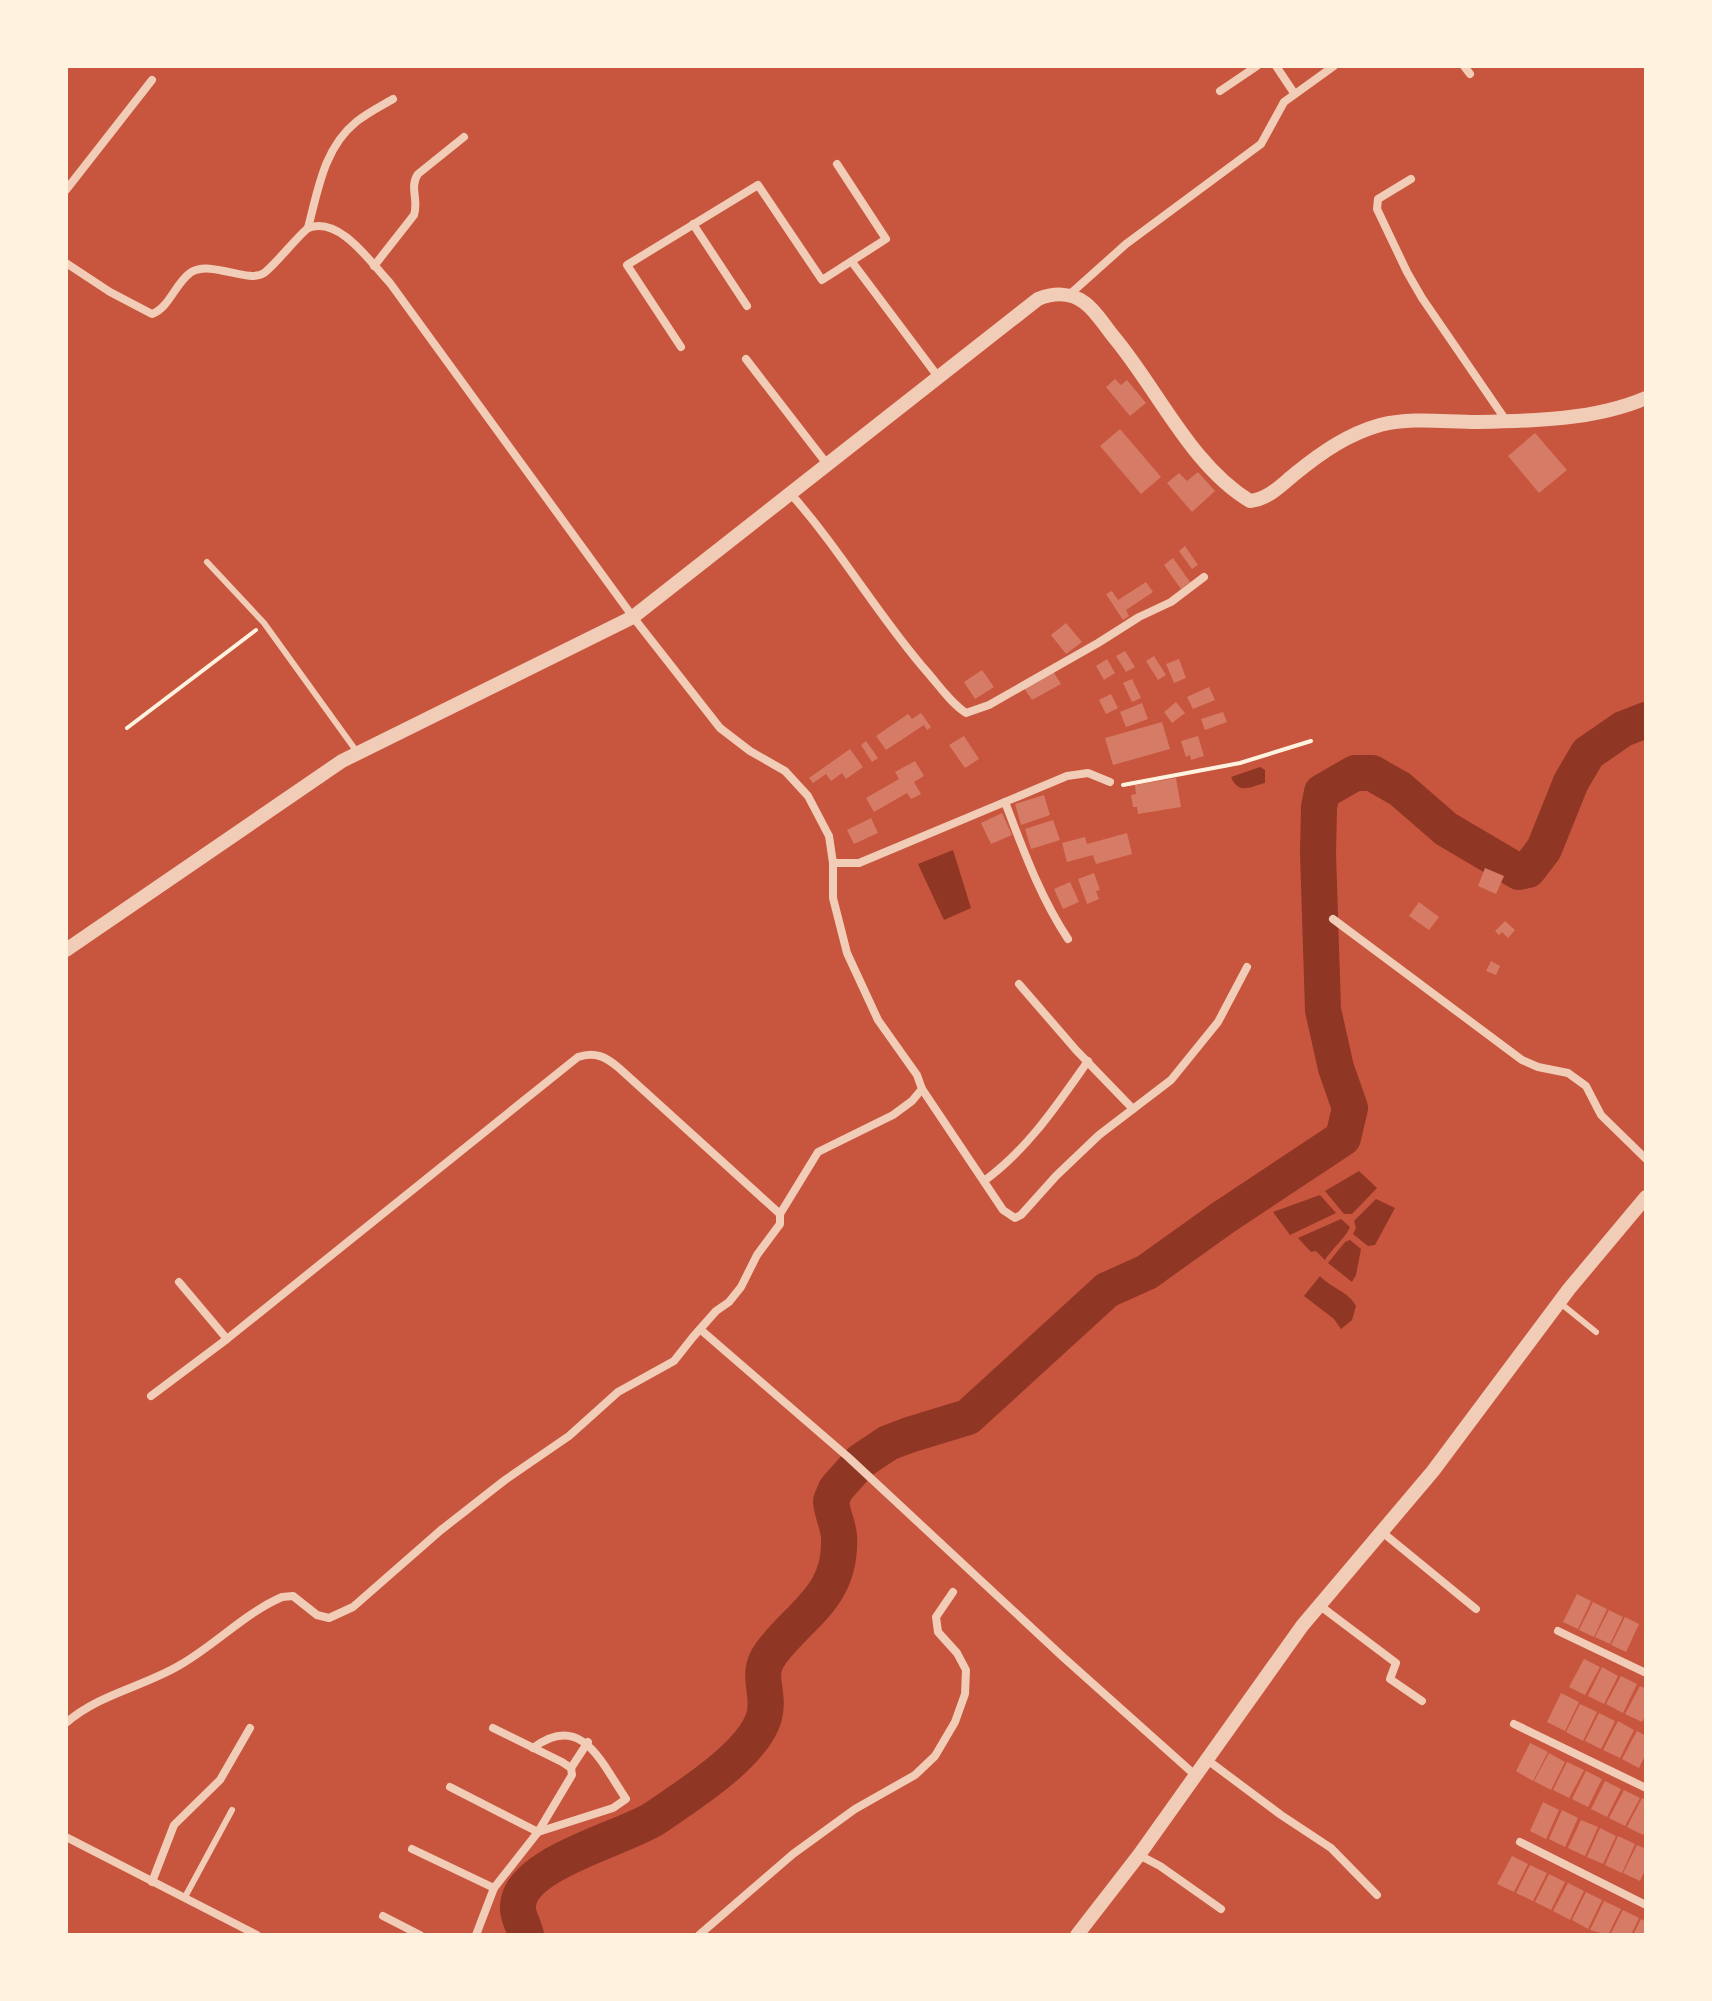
<svg xmlns="http://www.w3.org/2000/svg" width="1712" height="2001" viewBox="0 0 1712 2001" font-family="Montserrat,sans-serif">
	<style>
		.water { fill: #8f3625 }
		.lines { fill: none; stroke-linecap: round; stroke-linejoin: round }
		.river { stroke: #8f3625; stroke-width: 36 }
		.building { fill: #d67c66 }
		.path { stroke: #fff3e0; stroke-width: 4 }
		.service { stroke: #f1ccb7; stroke-width: 6 }
		.minor { stroke: #f1ccb7; stroke-width: 8 }
		.tertiary { stroke: #f1ccb7; stroke-width: 14 }
	</style>
	<rect width="100%" height="100%" fill="#c8553d"/>
	<!-- water -->
	<g class="water">
		<path d="M1260,767l5,3v13c-16,4 -26,12 -34,-6z"/>
		<polygon points="953,850 971,908 944,920 918,864"/>
		<polygon points="1359,1171 1377,1188 1352,1214 1344,1214 1325,1191"/>
		<polygon points="1320,1195 1336,1213 1290,1235 1273,1212"/>
		<polygon points="1376,1199 1395,1208 1375,1245 1368,1246 1353,1234 1356,1228 1354,1221"/>
		<path d="M1341,1219l9,8c-3,9 -19,23 -25,33l-9,-9 -5,1 -13,-14z"/>
		<polygon points="1350,1240 1361,1249 1356,1275 1352,1282 1328,1263 1345,1242"/>
		<path d="M1320,1276c11,12 29,16 36,30l-4,14 -11,9 -7,-10 -30,-23z"/>
	</g>
	<g class="lines">
		<!-- river -->
		<path class="river" d="M526,1935c-2,-9 -9,-20 -8,-29 1,-43 105,-67 137,-88 32,-22 98,-63 109,-101 7,-25 -10,-41 7,-64 30,-40 71,-56 68,-117 -1,-12 -7,-22 -8,-35l5,-12 25,-28 27,-18 21,-8 59,-18 139,-127 40,-18 74,-53 122,-81 7,-30 -14,-40 -13,-58 -5,-157 1,-46 3,-15 33,-19h17l28,16 46,40 73,43 9,-2 16,-21 27,-67 17,-29 35,-24 23,-9"/>
	</g>
	<!-- building -->
	<g class="building">
		<polygon points="1115,379 1121,385 1127,380 1146,403 1130,416 1106,387"/>
		<polygon points="1120,429 1161,477 1141,494 1100,446"/>
		<polygon points="1535,433 1567,470 1539,493 1508,456"/>
		<polygon points="1198,472 1215,491 1192,512 1167,483 1179,473 1187,481"/>
		<polygon points="1185,546 1198,565 1192,569 1179,551"/>
		<polygon points="1173,558 1190,582 1181,589 1164,565"/>
		<polygon points="1146,582 1153,592 1126,610 1129,616 1123,620 1106,594 1112,591 1118,600"/>
		<polygon points="1066,623 1082,642 1066,654 1051,635"/>
		<polygon points="1125,651 1135,667 1126,672 1116,656"/>
		<polygon points="1154,656 1166,675 1158,680 1146,661"/>
		<polygon points="1107,659 1115,673 1104,680 1096,666"/>
		<polygon points="1179,659 1186,678 1174,683 1166,664"/>
		<polygon points="982,670 994,687 975,699 964,682"/>
		<polygon points="1053,671 1061,684 1032,700 1024,688"/>
		<polygon points="1132,679 1141,698 1132,702 1123,683"/>
		<polygon points="1209,687 1215,700 1193,709 1187,697"/>
		<polygon points="1111,694 1118,708 1106,714 1099,700"/>
		<polygon points="1176,702 1185,713 1172,723 1164,712"/>
		<polygon points="1142,703 1148,719 1126,727 1120,712"/>
		<polygon points="1223,712 1227,722 1205,730 1201,719"/>
		<polygon points="921,713 931,727 927,730 924,725 886,750 876,736 908,714 912,719"/>
		<polygon points="1162,722 1170,749 1113,765 1105,738"/>
		<polygon points="964,736 979,759 965,768 949,745"/>
		<polygon points="1198,736 1204,756 1191,760 1190,755 1186,757 1181,741"/>
		<polygon points="866,741 878,758 872,762 861,745"/>
		<polygon points="850,749 863,767 846,779 842,773 831,781 826,774 813,783 809,778"/>
		<polygon points="915,761 924,776 914,782 921,794 911,799 907,793 874,812 866,798 899,779 895,772"/>
		<polygon points="1176,778 1181,807 1138,814 1137,807 1133,807 1131,795 1136,794 1135,785"/>
		<polygon points="1044,795 1050,815 1021,825 1015,804"/>
		<polygon points="1002,813 1012,835 991,844 981,823"/>
		<polygon points="871,818 878,833 854,844 847,830"/>
		<polygon points="1053,820 1060,840 1031,849 1025,829"/>
		<polygon points="1127,833 1132,854 1096,864 1093,855 1067,862 1062,843 1085,837 1087,844"/>
		<polygon points="1485,868 1504,876 1496,894 1478,886"/>
		<polygon points="1094,873 1100,890 1096,891 1099,899 1087,904 1078,879"/>
		<polygon points="1070,882 1079,902 1063,909 1054,889"/>
		<polygon points="1419,902 1439,917 1429,930 1409,916"/>
		<polygon points="1505,921 1515,930 1508,938 1502,932 1499,935 1495,931"/>
		<polygon points="1491,961 1500,966 1496,975 1486,971"/>
		<polygon points="1577,1594 1591,1601 1578,1629 1563,1622"/>
		<polygon points="1593,1602 1607,1609 1594,1637 1579,1630"/>
		<polygon points="1609,1610 1623,1617 1610,1644 1595,1637"/>
		<polygon points="1625,1617 1639,1624 1626,1652 1611,1645"/>
		<polygon points="1584,1659 1600,1667 1585,1695 1569,1687"/>
		<polygon points="1602,1667 1618,1676 1604,1704 1588,1696"/>
		<polygon points="1621,1676 1637,1684 1623,1713 1606,1704"/>
		<polygon points="1640,1686 1646,1689 1646,1714 1642,1722 1625,1714"/>
		<polygon points="1561,1693 1579,1702 1565,1731 1547,1722"/>
		<polygon points="1580,1704 1597,1712 1583,1741 1566,1732"/>
		<polygon points="1599,1713 1615,1721 1601,1749 1585,1741"/>
		<polygon points="1618,1721 1634,1730 1620,1758 1603,1750"/>
		<polygon points="1637,1731 1646,1736 1646,1753 1639,1768 1622,1759"/>
		<polygon points="1530,1743 1548,1752 1533,1781 1516,1771"/>
		<polygon points="1549,1753 1565,1762 1551,1790 1534,1781"/>
		<polygon points="1567,1762 1584,1770 1569,1798 1553,1790"/>
		<polygon points="1586,1771 1602,1779 1588,1807 1572,1799"/>
		<polygon points="1605,1781 1621,1789 1607,1817 1591,1809"/>
		<polygon points="1624,1790 1640,1798 1625,1826 1609,1818"/>
		<polygon points="1642,1798 1646,1800 1646,1830 1643,1835 1627,1827"/>
		<polygon points="1543,1802 1559,1810 1546,1839 1530,1831"/>
		<polygon points="1562,1810 1578,1818 1565,1847 1549,1839"/>
		<polygon points="1581,1820 1598,1827 1585,1856 1568,1848"/>
		<polygon points="1600,1828 1616,1836 1603,1864 1587,1857"/>
		<polygon points="1618,1836 1635,1844 1622,1873 1605,1865"/>
		<polygon points="1637,1845 1646,1849 1646,1868 1640,1881 1623,1873"/>
		<polygon points="1512,1856 1528,1864 1514,1892 1497,1884"/>
		<polygon points="1530,1865 1547,1873 1533,1901 1516,1893"/>
		<polygon points="1549,1874 1565,1882 1551,1910 1535,1902"/>
		<polygon points="1568,1883 1584,1891 1570,1920 1553,1911"/>
		<polygon points="1586,1892 1602,1900 1588,1929 1572,1920"/>
		<polygon points="1604,1901 1621,1909 1608,1935 1590,1930"/>
		<polygon points="1623,1910 1639,1918 1631,1935 1610,1935"/>
		<polygon points="1641,1919 1646,1922 1646,1935 1633,1935"/>
	</g>
	<g class="lines">
		<!-- path -->
		<g class="path">
			<polyline points="127,728 256,630"/>
			<polyline points="1123,785 1240,763 1311,741"/>
		</g>
		<!-- service -->
		<g class="service">
			<polyline points="207,562 264,623 357,752"/>
			<polyline points="1559,1302 1596,1332"/>
			<polyline points="185,1897 232,1810"/>
		</g>
		<!-- minor -->
		<g class="minor">
			<polyline points="1276,66 1294,93"/>
			<polyline points="1464,66 1470,74"/>
			<polyline points="1220,91 1257,66"/>
			<polyline points="1411,179 1378,199 1377,209 1407,272 1422,298 1505,419"/>
			<polyline points="66,190 152,80"/>
			<polyline points="693,224 747,306"/>
			<path d="M308,228c10,-38 16,-80 48,-106 11,-9 25,-16 37,-23"/>
			<polyline points="852,262 939,378"/>
			<path d="M66,263l44,29 42,22c17,-6 23,-30 38,-41 21,-14 57,11 74,0 11,-8 31,-34 44,-45 32,-12 62,34 82,55l243,334 87,111 30,23 35,20 23,25 21,40 4,27v35l14,55 31,67 39,55 5,14 -10,12 -19,14 -75,37 -38,62v10l-23,31 -16,32 -12,15 -13,9 -23,26 -19,24 -56,31 -49,44 -64,44 -64,50 -88,77 -24,11 -12,-3 -24,-19 -11,1c-37,16 -67,48 -102,68 -37,22 -81,29 -114,58"/>
			<path d="M374,266l40,-51c5,-15 -5,-28 4,-41l46,-37"/>
			<polyline points="1069,295 1126,244 1261,144 1284,102 1334,66"/>
			<polyline points="681,347 627,265 758,185 822,280 886,239 837,164"/>
			<polyline points="746,359 827,464"/>
			<path d="M790,493c51,57 88,123 138,180 12,14 23,30 38,40l23,-8 109,-62 41,-26 32,-15 33,-25"/>
			<path d="M1005,802c18,47 35,95 63,137"/>
			<polyline points="833,863 859,863 1067,776 1088,773 1110,782"/>
			<polyline points="1333,919 1522,1060 1538,1067 1568,1073 1586,1086 1601,1115 1646,1159"/>
			<polyline points="1019,984 1076,1050 1133,1109"/>
			<polyline points="922,1089 1003,1210 1015,1218 1021,1215 1056,1176 1099,1135 1171,1080 1218,1022 1247,967"/>
			<path d="M984,1181c44,-32 73,-76 104,-120"/>
			<polyline points="179,1282 227,1339"/>
			<polyline points="701,1330 848,1457 1063,1657 1195,1775"/>
			<path d="M151,1396l76,-57 351,-282c17,-6 28,0 41,11l161,146"/>
			<polyline points="1382,1532 1476,1609"/>
			<polyline points="1319,1605 1396,1663 1390,1679 1422,1701"/>
			<polyline points="1558,1631 1646,1673"/>
			<polyline points="1514,1724 1646,1788"/>
			<polyline points="1206,1759 1281,1815 1331,1848 1377,1895"/>
			<polyline points="571,1768 588,1742"/>
			<path d="M450,1787l88,45 75,-24 13,-9c-24,-35 -44,-88 -93,-51"/>
			<polyline points="66,1837 257,1935"/>
			<polyline points="1520,1842 1646,1905"/>
			<polyline points="412,1849 494,1888"/>
			<polyline points="1139,1855 1160,1866 1221,1909"/>
			<polyline points="152,1882 174,1825 220,1780 250,1728"/>
			<polyline points="383,1916 420,1935"/>
			<polyline points="476,1935 494,1888 538,1832 572,1775 571,1768 562,1762 493,1728"/>
			<polyline points="699,1935 793,1854 855,1809 915,1775 935,1756 955,1722 965,1694 966,1670 957,1653 938,1632 936,1617 953,1592"/>
		</g>
		<!-- tertiary -->
		<g class="tertiary">
			<path d="M66,950l276,-189 291,-144 405,-318c15,-6 33,-7 47,4 11,8 19,22 28,33 44,52 78,130 137,165 19,-2 31,-16 46,-28 26,-21 52,-39 84,-48 33,-8 64,-3 97,-3 56,-1 118,-2 169,-24"/>
			<polyline points="1077,1935 1139,1855 1302,1626 1433,1471 1569,1289 1646,1197"/>
		</g>
	</g>
	<!-- border -->
	<rect width="1712" height="2001" fill="none" stroke="#fff3e0" stroke-width="136"/>
</svg>
